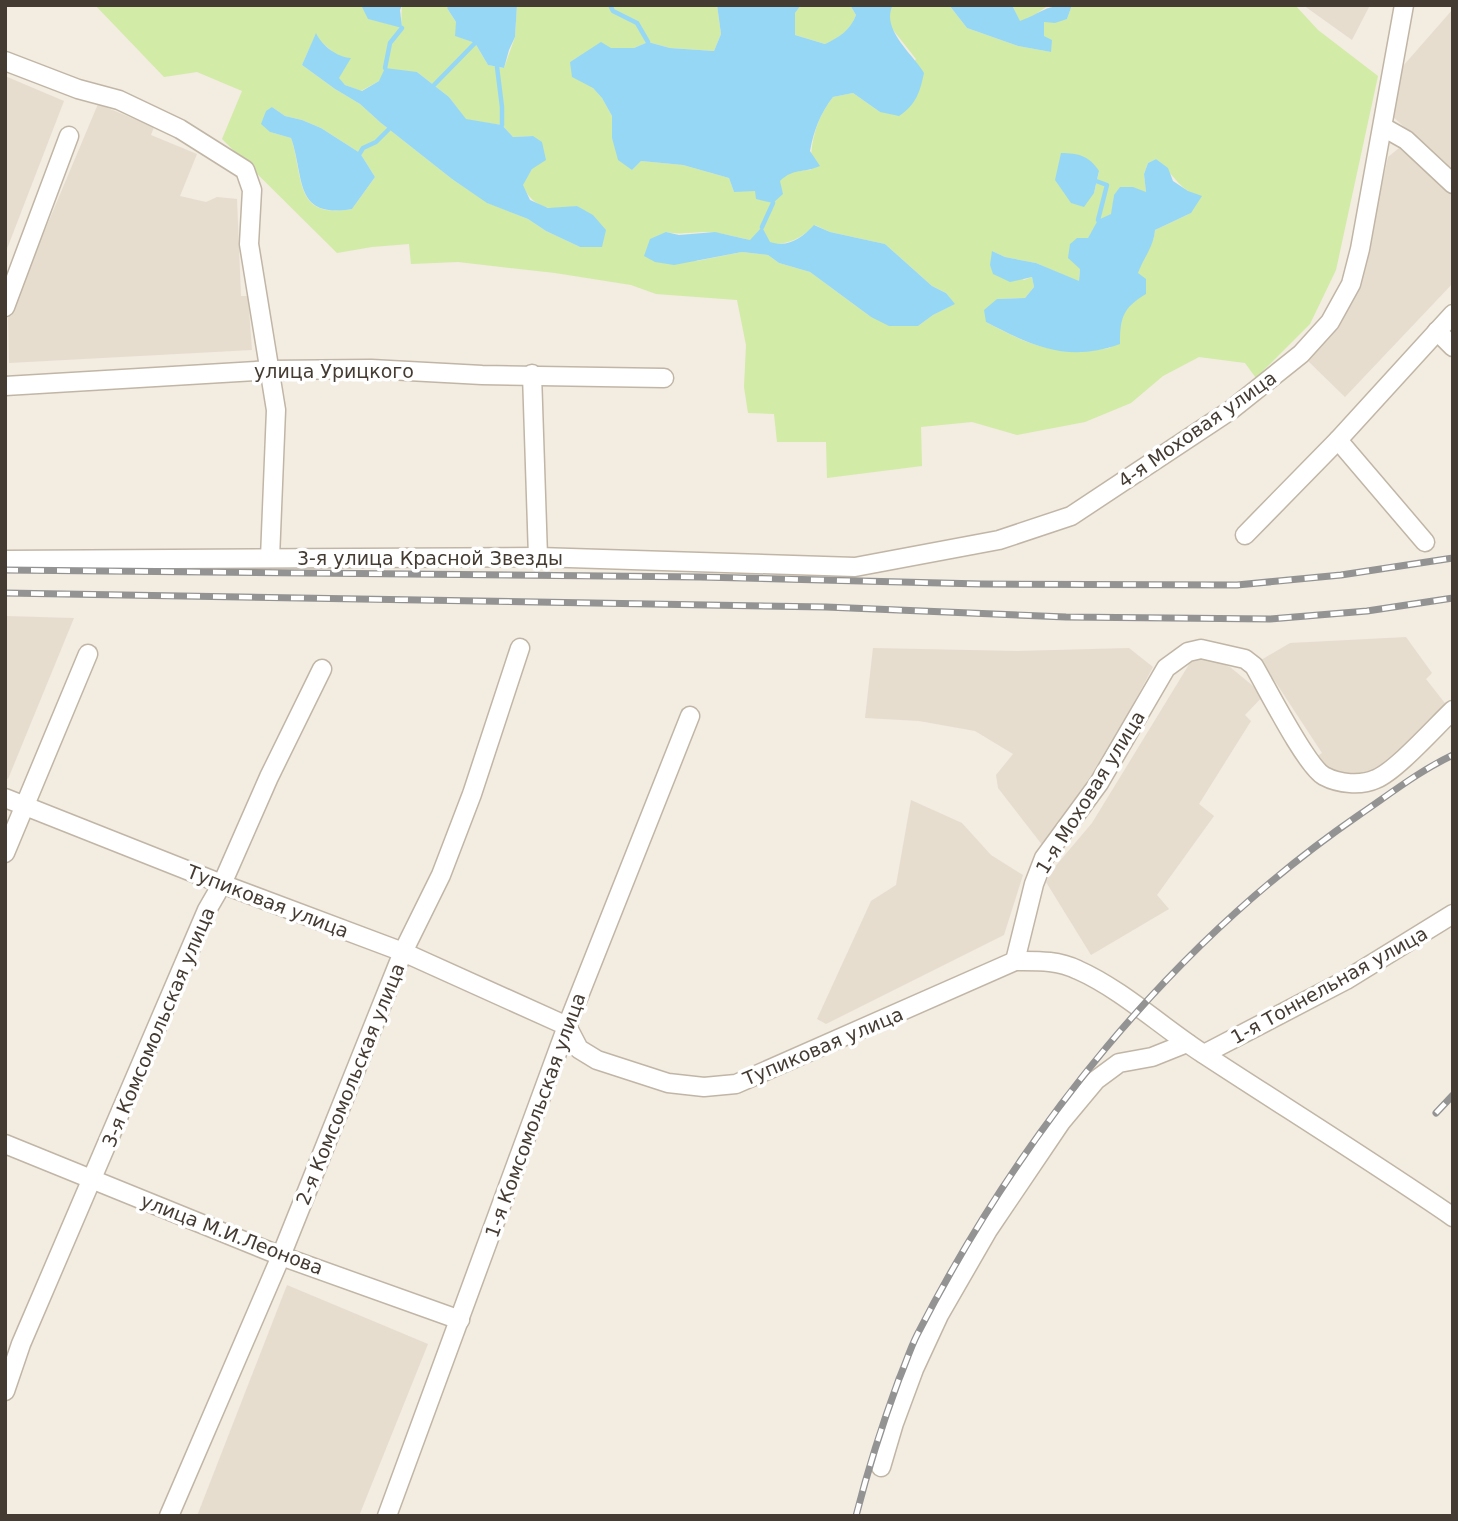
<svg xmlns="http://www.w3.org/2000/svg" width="1458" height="1521" viewBox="0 0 1458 1521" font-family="'DejaVu Sans',sans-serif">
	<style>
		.residential { fill: #e7ddcf }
		.green { fill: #d2eba6; fill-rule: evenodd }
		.water { fill: #97d7f6 }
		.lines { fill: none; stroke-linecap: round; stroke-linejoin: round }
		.stream { stroke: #97d7f6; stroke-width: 4.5 }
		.minor-casing { stroke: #c1b6a6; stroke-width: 21 }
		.minor { stroke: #fff; stroke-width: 18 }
		.rail-casing { stroke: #939393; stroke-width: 7 }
		.rail { stroke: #fff; stroke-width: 4.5; stroke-dasharray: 13; stroke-linecap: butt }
		.labels { text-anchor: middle; stroke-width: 7; stroke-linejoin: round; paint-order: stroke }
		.street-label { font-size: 19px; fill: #443b32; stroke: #fff }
	</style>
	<rect width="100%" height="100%" fill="#f2ece1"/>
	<!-- residential -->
	<g class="residential">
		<polygon points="1303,5 1370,5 1352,40"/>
		<polygon points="1453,9 1453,171 1391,115 1396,74"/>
		<polygon points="5,76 64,101 5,254"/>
		<polygon points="98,104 154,127 151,135 197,154 180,196 206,202 217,197 237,199 241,296 248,296 252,350 9,363 8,318"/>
		<polygon points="1404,144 1453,193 1453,283 1345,397 1308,361 1339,327 1359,287 1388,157"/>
		<polygon points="5,616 74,618 8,779 5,777"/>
		<polygon points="1406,637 1432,673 1426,679 1448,707 1385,767 1367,777 1325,770 1316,757 1322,753 1261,660 1290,643"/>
		<polygon points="873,648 1017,651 1129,648 1153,667 1097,772 1043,846 998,788 996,775 1013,754 975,731 919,721 865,718"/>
		<polygon points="1196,653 1230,667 1264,695 1245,715 1251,721 1199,804 1214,816 1157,895 1169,909 1091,955 1046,882 1053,869 1092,823"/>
		<polygon points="911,800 962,823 991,855 1023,875 1004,935 826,1024 817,1019 871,901 896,885"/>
		<polygon points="287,1285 428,1344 359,1516 197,1516"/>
	</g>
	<!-- green -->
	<g class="green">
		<path d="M95,5h266l8,14 32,8 1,-22h47l-2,3 9,14v14l19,7 13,22 16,3 11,-31 2,-32h200l4,29 -7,17 -44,-3 -22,-6 -14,6h-23l-26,5 -15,9 32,36 10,18v22l20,32 9,-9 42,4 46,13 5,14 45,-11 12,-10 20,-1c-1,-28 5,-51 22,-73l20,-4 27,19 36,-53 -26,-33v-15l3,-6h56l18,23 51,18 33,6 -7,-16v-15l23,-2 5,-14h223l23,25 60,46 -42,194 -26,54 -54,54 -11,-15 -46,-6 -36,19 -32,27 -46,19 -68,13 -45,-13 -51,5 1,39 -95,12 -1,-36h-49l-3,-28 -26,-1 -4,-26 2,-42 -9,-45 -81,-6 -25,-9 -76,-12 -97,-11 -47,2 -2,-20 -37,3 -35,6 -115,-114 20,-48 -45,-19 -33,5zM316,34l3,6 21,18 -1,21 6,6 16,6 18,-10 38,-9 32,25 17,23 36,5 11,12 20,-1 -1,33 -10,16c13,25 29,26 55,21l25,41h-22l-34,-16 -18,-12 -40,-16 -36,-24 -71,-56 -21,-19 -25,-15 -33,-24zM272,107l13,9 17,4 19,8 39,25 15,24 -23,32c-59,11 -48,-33 -61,-71l-21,-6zM1156,159c13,10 18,22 32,32l3,22 -36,17c-1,13 -7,18 -12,29 -12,30 -19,60 -33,89 -53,8 -78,-1 -124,-26l11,-23 28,-1 9,-11 -2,-10 -8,3 -32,-29 13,6 31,6 43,19c1,-26 8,-57 33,-68l2,-19 32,-3 -2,-18 4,-11zM1099,172l-5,21 -31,-2 -8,-12zM815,225l15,7 55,12 47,42 14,7 8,11 -21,11 -15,11 -47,-9 -61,-45 -31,-9 -11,-8 -26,-3 -45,9 -31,-29c17,4 33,-2 50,1 41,5 64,26 99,-8z"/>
		<path d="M801,5h49l6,10c-6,16 -16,22 -31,29l-30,-9v-22z"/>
		<polygon points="1012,5 1049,5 1033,16 1020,22"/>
	</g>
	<!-- water -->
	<g class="water">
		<polygon points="361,5 402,5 400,10 402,28 368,19"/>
		<polygon points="449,5 517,5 515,37 509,50 504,68 488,65 475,43 455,36 456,22 447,8"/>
		<path d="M717,5h84l-6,8v22l30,9c14,-7 25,-13 31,-29l-6,-10h43c-13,24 20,49 31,68 -4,19 -8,32 -25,43l-19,-4 -27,-19 -20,4c-13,17 -19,33 -23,54l10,15c-18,8 -25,1 -40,15l3,13 -10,9 -17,-4 -1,-8 -21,1 -5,-14 -46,-13 -42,-4 -9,9 -14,-10 -6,-22v-22l-10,-18 -9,-10 -21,-11 -2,-15 31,-20 10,6h23l14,-6 22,6 44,3 7,-17z"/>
		<path d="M949,5h63l8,16c24,-9 24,-16 52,-16l-5,14 -12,4 -11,-1v14l8,4 -1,12 -33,-6 -51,-18z"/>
		<path d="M316,33c6,13 21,24 35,25l-12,20 6,7 17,6 17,-10 6,-13 32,4 32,25 17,22 36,6 11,12 20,-1 9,6 4,18 -14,9 -9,16 7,15 18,8 29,-2 16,9 13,15 -4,17h-22l-34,-16 -18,-12 -41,-16 -35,-24 -71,-56 -21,-19 -25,-15 -33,-24z"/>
		<path d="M272,107l13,9 17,4 19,8 39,25 15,24 -23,32c-59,10 -47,-32 -61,-71l-21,-6 -9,-8 5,-13z"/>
		<path d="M1061,153c18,0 28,3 38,18l-5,22 -10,14 -13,-4 -16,-23z"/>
		<path d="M1156,159l12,9 5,13 15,10 14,5 -11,17 -36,17c-1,16 -11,27 -17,43l8,6v15c-23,14 -26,23 -26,50 -52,19 -88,2 -134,-22l-2,-12 13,-11 28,-1 9,-11 -2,-10 -22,5 -17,-8 -3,-9 2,-14 13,6 31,6 43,18 1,-12 -12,-11 2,-14 7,-6h11l10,-18 13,-6 3,-19 6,-8h13l13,5 -2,-18 4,-11z"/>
		<path d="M814,225l16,7 55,12 47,42 14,7 9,11 -22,11 -15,11h-29l-18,-9 -61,-45 -31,-9 -11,-8 -26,-3 -68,13 -19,-3 -11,-6 6,-17 16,-7 13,3 36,-3 35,8 12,-13 8,15c18,6 32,-4 44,-17z"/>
	</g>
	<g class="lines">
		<!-- stream -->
		<g class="stream">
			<polyline points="610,5 613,11 637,23 648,42"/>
			<polyline points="497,67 502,107 502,125"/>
			<polyline points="385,68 390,43 402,28"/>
			<polyline points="434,85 475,43"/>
			<polyline points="360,153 363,148 376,142 389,129"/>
			<polyline points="1096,181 1107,185 1098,220"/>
			<polyline points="762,227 773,203"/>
		</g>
		<!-- minor casing -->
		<g class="minor-casing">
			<g id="minor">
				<polyline points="5,61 78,89 119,100 180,129 245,170 252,190 249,244 276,410 270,558"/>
				<polyline points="1383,127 1406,140 1453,184"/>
				<polyline points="5,307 69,136"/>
				<polyline points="1437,331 1453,347"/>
				<polyline points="532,374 538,557"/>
				<polyline points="5,386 271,370 371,369 482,375 664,378"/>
				<polyline points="1338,440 1425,542"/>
				<polyline points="1245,535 1338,440 1453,314"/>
				<polyline points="5,560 538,557 855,567 999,540 1071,516 1231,410 1301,354 1330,322 1351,284 1360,249 1404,5"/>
				<path d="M5,798l217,86 181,68 164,74 12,23 18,11 71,23 36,4 32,-3 279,-123c23,0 42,-1 63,9 43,19 84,57 124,83 84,55 168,107 251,164"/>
				<polyline points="5,853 88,654"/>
				<path d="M1015,961l19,-77 10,-26 55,-75 67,-115 22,-16 13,-3 44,10 9,7c13,22 52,100 70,110 15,8 37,10 52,3 20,-8 59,-52 77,-69"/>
				<polyline points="1204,1054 1346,980 1453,914"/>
				<polyline points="5,1144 281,1256 460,1320"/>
				<polyline points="5,1391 21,1344 207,910 222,884 269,777 322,669"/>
				<polyline points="881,1467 894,1423 914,1369 939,1315 988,1230 1061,1122 1096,1080 1119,1063 1152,1057 1187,1043"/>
				<polyline points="169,1516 281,1256 403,952 441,875 472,794 520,648"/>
				<polyline points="387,1516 567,1026 690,716"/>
			</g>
		</g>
		<!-- minor -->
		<use href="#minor" class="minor"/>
		<!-- rail casing -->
		<g class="rail-casing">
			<g id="rail">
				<polyline points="5,570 700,577 981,584 1237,585 1341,575 1453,558"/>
				<polyline points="5,593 826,607 1066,617 1270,619 1367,611 1453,598"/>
				<polyline points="1436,1113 1453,1095"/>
				<path d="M856,1516c12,-47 26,-91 43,-137 6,-14 11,-30 18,-44 104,-203 253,-390 442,-520 31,-21 60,-44 94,-60"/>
			</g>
		</g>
		<!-- rail -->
		<use href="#rail" class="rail"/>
	</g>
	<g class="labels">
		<!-- street labels -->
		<g class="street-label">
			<text x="334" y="378">улица Урицкого</text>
			<text transform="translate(1197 429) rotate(-35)" y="7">4-я Моховая улица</text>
			<text x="430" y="565">3-я улица Красной Звезды</text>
			<text transform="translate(1090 792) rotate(-58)" y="7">1-я Моховая улица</text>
			<text transform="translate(268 901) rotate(21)" y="7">Тупиковая улица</text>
			<text transform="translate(1329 985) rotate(-29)" y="7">1-я Тоннельная улица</text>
			<text transform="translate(158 1027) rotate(-67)" y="7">3-я Комсомольская улица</text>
			<text transform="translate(823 1046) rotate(-23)" y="7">Тупиковая улица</text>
			<text transform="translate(350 1084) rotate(-68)" y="7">2-я Комсомольская улица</text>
			<text transform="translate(535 1115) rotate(-70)" y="7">1-я Комсомольская улица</text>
			<text transform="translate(232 1234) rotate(21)" y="7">улица М.И.Леонова</text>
		</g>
	</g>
	<!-- border -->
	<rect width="1458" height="1521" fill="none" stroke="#443b32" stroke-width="14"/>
</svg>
